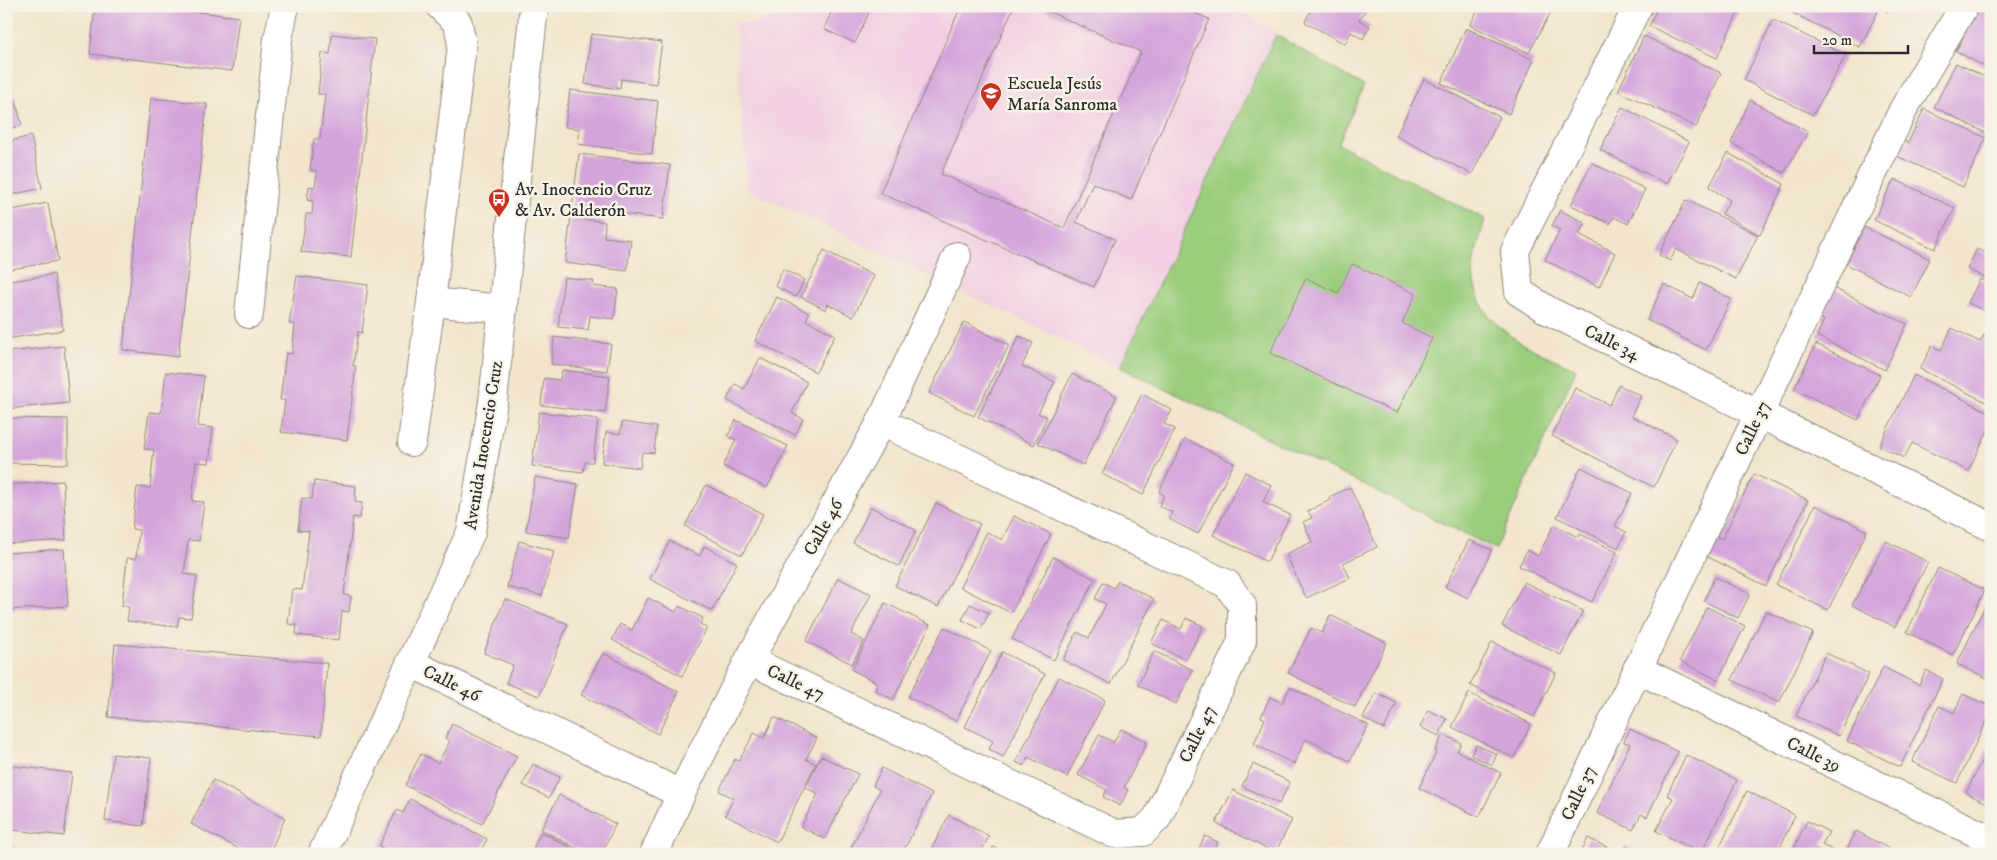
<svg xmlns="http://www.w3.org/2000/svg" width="1997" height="860" viewBox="0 0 1997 860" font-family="'IM FELL DW Pica',serif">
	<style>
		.built { fill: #f2cfe2 }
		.green { fill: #9bcd7d; stroke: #637c54 }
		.building { fill: #d4a5db }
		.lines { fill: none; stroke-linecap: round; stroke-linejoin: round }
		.minor-casing { stroke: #8e887c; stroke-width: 30 }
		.minor { stroke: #fff; stroke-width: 28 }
		.labels { text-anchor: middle; stroke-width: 5; stroke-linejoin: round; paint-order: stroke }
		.poi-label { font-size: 18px; fill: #2b2b2b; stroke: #f7f3e8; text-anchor: start }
		.street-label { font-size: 18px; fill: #2b2b2b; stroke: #f7f3e8 }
	</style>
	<rect width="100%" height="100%" fill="#f7f3e8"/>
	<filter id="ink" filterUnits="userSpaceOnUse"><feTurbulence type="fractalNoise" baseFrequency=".02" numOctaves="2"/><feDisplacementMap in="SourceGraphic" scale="10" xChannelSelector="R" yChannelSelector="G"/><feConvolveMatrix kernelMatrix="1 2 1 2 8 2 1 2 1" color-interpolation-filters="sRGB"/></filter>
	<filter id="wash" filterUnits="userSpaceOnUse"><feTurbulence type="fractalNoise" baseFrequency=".0096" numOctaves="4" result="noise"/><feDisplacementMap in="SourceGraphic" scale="20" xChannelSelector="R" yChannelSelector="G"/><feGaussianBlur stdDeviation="1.12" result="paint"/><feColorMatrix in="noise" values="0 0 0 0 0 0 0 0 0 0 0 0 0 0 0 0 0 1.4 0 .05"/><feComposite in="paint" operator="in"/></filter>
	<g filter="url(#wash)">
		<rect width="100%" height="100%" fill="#f2e5cc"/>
		<!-- built -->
		<polygon class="built" points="803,6 1229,6 1271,29 1276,35 1120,367 747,189 735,23 755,23"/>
		<!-- green -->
		<path class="green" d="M1276,35l88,51 -26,58 147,75c-4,17 -12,36 -12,53 3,58 59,77 103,97l-80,180 -376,-182z"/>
		<g id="blocks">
			<!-- building -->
			<g class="building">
				<polygon points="95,6 151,6 239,17 232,71 90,54"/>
				<polygon points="834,6 866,6 871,8 855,43 824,29"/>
				<polygon points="961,6 1014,6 941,174 1064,228 1141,52 1036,6 1179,6 1209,19 1131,200 1093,183 1076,222 1115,239 1094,287 880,193"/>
				<polygon points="1313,6 1368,6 1359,20 1370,26 1363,39 1351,32 1345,44 1305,22"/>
				<polygon points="1480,6 1554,6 1529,53 1470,25"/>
				<polygon points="1658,6 1741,6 1717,58 1649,26"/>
				<polygon points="1794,6 1869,6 1878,11 1860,47 1791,12"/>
				<polygon points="1878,6 1890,6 1888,12"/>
				<polygon points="1979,6 1991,6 1991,70 1956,51"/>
				<polygon points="1773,20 1846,55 1813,115 1744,80"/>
				<polygon points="1466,28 1534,60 1509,114 1441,83"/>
				<polygon points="332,34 375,39 351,257 301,252 306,214 312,214 313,201 307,200 309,186 315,187 317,171 310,170 314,139 320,139 325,94 318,94 322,53 330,54"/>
				<polygon points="591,34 662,42 656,84 621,79 620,89 585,84"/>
				<polygon points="1644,36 1721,73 1696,127 1618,91"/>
				<polygon points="1956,63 1991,80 1990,135 1934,107"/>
				<polygon points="1424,79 1500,117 1472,174 1396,136"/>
				<polygon points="11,84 22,125 6,130 6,85"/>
				<polygon points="570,90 658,101 652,154 578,144 580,129 565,127"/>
				<polygon points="151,98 207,104 178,357 123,350"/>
				<polygon points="1750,100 1808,132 1784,173 1731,143"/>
				<polygon points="1622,107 1689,142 1667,184 1600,150"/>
				<polygon points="1924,109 1986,138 1963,187 1895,155 1902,139 1908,143"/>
				<polygon points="31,136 42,188 6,196 6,142"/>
				<polygon points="1728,153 1784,184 1760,235 1722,214 1730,200 1709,187"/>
				<polygon points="579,154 670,165 663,219 572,208"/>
				<polygon points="1592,163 1645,189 1628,224 1614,217 1610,224 1571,205"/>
				<polygon points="1894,179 1955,208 1935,249 1874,220"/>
				<polygon points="1686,200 1758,235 1736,279 1676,249 1670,261 1659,255"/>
				<polygon points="48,203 58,261 6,270 6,211"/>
				<polygon points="1560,210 1585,223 1579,234 1615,253 1599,287 1545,260 1560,230 1552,226"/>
				<polygon points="571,217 605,222 604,237 631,240 627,271 565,263"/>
				<polygon points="1864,227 1930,259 1911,297 1846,264"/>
				<polygon points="1977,249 1991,256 1991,268 1986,278 1967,269"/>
				<polygon points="824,250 874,276 853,317 828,304 826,310 801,297"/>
				<polygon points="1352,264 1416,294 1402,323 1432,338 1397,413 1270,353 1306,278 1338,293"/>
				<polygon points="783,269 804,280 796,297 775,286"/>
				<polygon points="54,274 63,330 6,339 6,282"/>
				<polygon points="297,276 368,285 362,333 358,332 353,366 356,366 347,440 281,432 285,400 280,400 286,353 292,354 295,324 289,324"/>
				<polygon points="564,277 594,281 593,286 618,289 614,319 590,316 588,330 558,327"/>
				<polygon points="1980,279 1991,285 1991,314 1968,303"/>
				<polygon points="1700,283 1731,299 1706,350 1647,320 1664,284 1693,299"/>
				<polygon points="1831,287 1907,324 1885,370 1817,336 1824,320 1817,316"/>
				<polygon points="777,297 809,313 806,320 835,335 816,372 755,341"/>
				<polygon points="964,322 1009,345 974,416 929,393"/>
				<polygon points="1952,328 1980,342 1984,335 1991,338 1991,398 1988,403 1920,369 1932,346 1941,350"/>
				<polygon points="1019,336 1033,343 1022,366 1055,382 1038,413 1047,417 1034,445 978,417"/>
				<polygon points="554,337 611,344 607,371 551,364"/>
				<polygon points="1816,344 1880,375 1858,420 1794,389"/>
				<polygon points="64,346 69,403 6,409 6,352"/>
				<polygon points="760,358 807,382 792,413 803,419 795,435 727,400 735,384 744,389"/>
				<polygon points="562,370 610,376 605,413 541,405 544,378 560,380"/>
				<polygon points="166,372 204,376 198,426 213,428 209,463 196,462 192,501 204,502 199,541 188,540 184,574 197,576 191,618 179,617 177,627 127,621 129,607 122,606 127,558 136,559 139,530 132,529 137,487 150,488 154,450 144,449 149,412 161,413"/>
				<polygon points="1072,374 1117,396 1083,465 1038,443"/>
				<polygon points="1914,375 1991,413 1991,424 1968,471 1912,443 1904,458 1879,446"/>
				<polygon points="1619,385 1641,396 1631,416 1677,439 1654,487 1552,436 1575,388 1610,405"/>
				<polygon points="1142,394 1172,410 1164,424 1175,429 1143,495 1102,474"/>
				<polygon points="539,412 598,419 593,462 585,462 583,472 532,466"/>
				<polygon points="6,418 68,419 68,464 6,463"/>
				<polygon points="736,420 788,446 767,488 723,466 736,440 728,436"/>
				<polygon points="622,422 657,427 654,453 642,452 640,468 602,463 606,432 620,434"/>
				<polygon points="1185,439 1234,463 1198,534 1169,519 1172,512 1159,506 1164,495 1159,492"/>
				<polygon points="1581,467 1632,493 1615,526 1626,532 1618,548 1557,517"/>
				<polygon points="1245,472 1271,485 1263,502 1290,515 1267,562 1213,535"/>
				<polygon points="1754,474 1808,500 1766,586 1700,553 1709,533 1722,539"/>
				<polygon points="535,477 578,484 569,538 526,531"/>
				<polygon points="63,481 66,540 6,544 6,485"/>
				<polygon points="314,481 356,486 355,502 362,503 360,518 353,517 344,595 351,596 349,612 342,611 339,640 296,635 297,625 288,624 292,589 302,590 309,531 298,530 302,498 312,499"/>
				<polygon points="706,485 763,514 742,555 685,526"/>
				<polygon points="1350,487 1377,547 1343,563 1350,578 1306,598 1286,554 1312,542 1303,522 1312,518 1308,511 1330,500 1329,497"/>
				<polygon points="936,503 980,524 938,607 895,586"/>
				<polygon points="1815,505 1867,531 1828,610 1776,585"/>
				<polygon points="871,507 916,530 899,566 853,543"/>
				<polygon points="1014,516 1051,534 1011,613 960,587 987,532 1002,540"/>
				<polygon points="1554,525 1578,537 1580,534 1617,552 1592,602 1519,566 1527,550 1538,556"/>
				<polygon points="1469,540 1492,550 1468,598 1445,587"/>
				<polygon points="519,541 554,551 542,596 507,587"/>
				<polygon points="670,541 700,556 704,546 737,563 712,611 650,579"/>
				<polygon points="1886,541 1928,562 1895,627 1852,605"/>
				<polygon points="64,549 68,606 6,610 6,553"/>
				<polygon points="1053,557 1095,579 1054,660 1012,639"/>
				<polygon points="1938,568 1985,590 1953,655 1907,632"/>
				<polygon points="1715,577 1750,594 1738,618 1704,601"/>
				<polygon points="838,578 871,594 851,634 864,641 852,664 806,641"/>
				<polygon points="1118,581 1154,599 1111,684 1063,660 1077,632 1089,638 1106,604 1095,599 1103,582 1114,588"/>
				<polygon points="1524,582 1583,611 1561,655 1502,626"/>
				<polygon points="1991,594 1991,680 1957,664"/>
				<polygon points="648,598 676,612 679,606 703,618 700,624 707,628 682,676 612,640 620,624 632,630"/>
				<polygon points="505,599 568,624 539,696 506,683 513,665 484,653"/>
				<polygon points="885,603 930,625 893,700 875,690 878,683 852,670"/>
				<polygon points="970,604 989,613 981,629 962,620"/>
				<polygon points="1707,607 1745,626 1718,680 1680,661"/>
				<polygon points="1766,611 1813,633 1779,703 1732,680"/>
				<polygon points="1330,615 1387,643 1355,707 1288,673 1311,628 1322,633"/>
				<polygon points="1186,618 1203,626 1186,660 1151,643 1163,620 1181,629"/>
				<polygon points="944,627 991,651 956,721 908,697"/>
				<polygon points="1492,642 1556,673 1534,717 1470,685"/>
				<polygon points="115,644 327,663 321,736 108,717"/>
				<polygon points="1154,651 1193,670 1176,704 1138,685"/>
				<polygon points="1002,652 1045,674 1003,757 989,749 993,741 965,727"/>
				<polygon points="603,653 679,692 658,734 581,695"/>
				<polygon points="1826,653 1869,674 1839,736 1796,716"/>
				<polygon points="1883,667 1919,685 1926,670 1943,679 1900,767 1847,741"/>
				<polygon points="1059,677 1105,700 1067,777 1028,757 1024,766 1016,762"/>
				<polygon points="1290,687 1368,725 1350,761 1306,739 1294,764 1254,744 1265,719 1261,717 1270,697 1282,703"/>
				<polygon points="1376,693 1397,703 1384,729 1363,718"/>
				<polygon points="1469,693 1531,724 1514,758 1452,727"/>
				<polygon points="1963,694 1991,707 1991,711 1957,783 1912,762 1939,706 1954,713"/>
				<polygon points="1428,710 1447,719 1439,736 1420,727"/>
				<polygon points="774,717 817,738 806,759 816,764 777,842 725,815 734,798 719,791 735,759 739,761 754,733 764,738"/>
				<polygon points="452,724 517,756 482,824 405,785 421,754 438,763 450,741 445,738"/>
				<polygon points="1121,729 1147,742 1124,788 1128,790 1120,806 1103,797 1107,790 1078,775 1099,735 1114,742"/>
				<polygon points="1630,729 1678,752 1647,817 1641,814 1633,830 1597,813 1630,744 1624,742"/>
				<polygon points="1443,734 1461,743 1457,751 1501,773 1479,817 1419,788 1437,751 1435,751"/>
				<polygon points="1991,741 1991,805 1966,793"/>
				<polygon points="1476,745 1497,754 1492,765 1471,755"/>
				<polygon points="113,754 151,758 143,826 105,821"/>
				<polygon points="1686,755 1737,780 1701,854 1689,854 1691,848 1656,831 1673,798 1667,795"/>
				<polygon points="821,756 858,774 825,839 801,827 818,794 805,787"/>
				<polygon points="533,764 560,777 549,798 523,785"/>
				<polygon points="1253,764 1290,782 1279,804 1242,786"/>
				<polygon points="6,765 72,773 64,836 6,829"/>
				<polygon points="882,768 932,794 902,854 848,854 880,790 873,786"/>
				<polygon points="213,780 285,818 269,854 249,854 191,824"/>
				<polygon points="1233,790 1292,820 1275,853 1216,823"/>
				<polygon points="1747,791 1795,815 1777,854 1716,854"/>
				<polygon points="559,795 616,824 601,854 588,854 541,830"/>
				<polygon points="410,799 487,839 479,854 394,854 379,846 397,810 403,813"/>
				<polygon points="949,815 989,836 980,854 929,854"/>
				<polygon points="1807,821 1829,832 1822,845 1841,854 1791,854"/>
				<polygon points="1856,831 1899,854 1856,854 1848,848"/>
				<polygon points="541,832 583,854 544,854 533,848"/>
				<polygon points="1205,836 1218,842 1214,850 1221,854 1196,854"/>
				<polygon points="1588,838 1621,854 1580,854"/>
				<polygon points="6,846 45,853 45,854 6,854"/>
				<polygon points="1626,846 1642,854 1622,854"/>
				<polygon points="993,847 1007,854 990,854"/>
				<polygon points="380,849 389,854 378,854"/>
			</g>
		</g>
	</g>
	<g filter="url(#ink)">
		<use href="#blocks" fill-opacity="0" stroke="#8e887c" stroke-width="1"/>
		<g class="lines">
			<!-- minor casing -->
			<g class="minor-casing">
				<g id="minor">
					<polyline points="440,6 458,23 462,45 431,302 503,309"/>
					<polyline points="1638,6 1515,251 1519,292 1549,311 1991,527"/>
					<polyline points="249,314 278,39 285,6"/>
					<polyline points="412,442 431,302"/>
					<polyline points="749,660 1115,834 1143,832 1157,818 1242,641 1242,605 1227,584 881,422"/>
					<polyline points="411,663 681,794"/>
					<polyline points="1637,669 1991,840"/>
					<polyline points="322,854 471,532 493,402 534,6"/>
					<polyline points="654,854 681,794 749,660 881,422 957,256"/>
					<polyline points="1550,854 1904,108 1964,6"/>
				</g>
			</g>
			<!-- minor -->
			<use href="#minor" class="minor"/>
		</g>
	</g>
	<!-- icons -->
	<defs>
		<g id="school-pin" transform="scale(1.125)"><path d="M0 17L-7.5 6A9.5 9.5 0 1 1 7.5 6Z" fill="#c8321e" stroke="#f7f3e8"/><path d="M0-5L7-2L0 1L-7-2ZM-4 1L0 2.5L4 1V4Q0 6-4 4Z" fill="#fff"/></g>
		<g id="bus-pin" transform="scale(1.125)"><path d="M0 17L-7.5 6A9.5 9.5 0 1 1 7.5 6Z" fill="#c8321e" stroke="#f7f3e8"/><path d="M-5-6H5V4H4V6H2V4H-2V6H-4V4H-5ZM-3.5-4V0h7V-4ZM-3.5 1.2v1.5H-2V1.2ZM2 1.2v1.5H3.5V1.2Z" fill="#fff"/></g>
	</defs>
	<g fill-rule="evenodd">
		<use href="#school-pin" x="991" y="93"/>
		<use href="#bus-pin" x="499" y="199"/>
	</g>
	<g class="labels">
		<!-- poi labels -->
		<g class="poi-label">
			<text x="1007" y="89">Escuela Jesús<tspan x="1007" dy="21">María Sanroma</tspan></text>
			<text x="515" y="195">Av. Inocencio Cruz<tspan x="515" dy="21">&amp; Av. Calderón</tspan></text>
		</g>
		<!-- street labels -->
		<g class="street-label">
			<text transform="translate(1612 342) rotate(26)" y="6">Calle 34</text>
			<text transform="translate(1752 428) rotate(-65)" y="6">Calle 37</text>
			<text transform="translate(483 445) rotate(-81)" y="6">Avenida Inocencio Cruz</text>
			<text transform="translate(823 527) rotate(-61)" y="6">Calle 46</text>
			<text transform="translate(796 682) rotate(25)" y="6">Calle 47</text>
			<text transform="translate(452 683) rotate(26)" y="6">Calle 46</text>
			<text transform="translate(1197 734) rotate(-64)" y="6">Calle 47</text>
			<text transform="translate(1814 754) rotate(26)" y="6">Calle 39</text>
			<text transform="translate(1578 793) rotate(-65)" y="6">Calle 37</text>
		</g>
	</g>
	<!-- margin -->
	<rect width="1997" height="860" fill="none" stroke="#f7f3e8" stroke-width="25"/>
	<!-- scale -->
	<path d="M1814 45v8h94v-8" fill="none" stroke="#2b2b2b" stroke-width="2.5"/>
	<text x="1822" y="45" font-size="15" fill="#2b2b2b" stroke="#f7f3e8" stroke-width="4" paint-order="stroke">20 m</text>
</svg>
